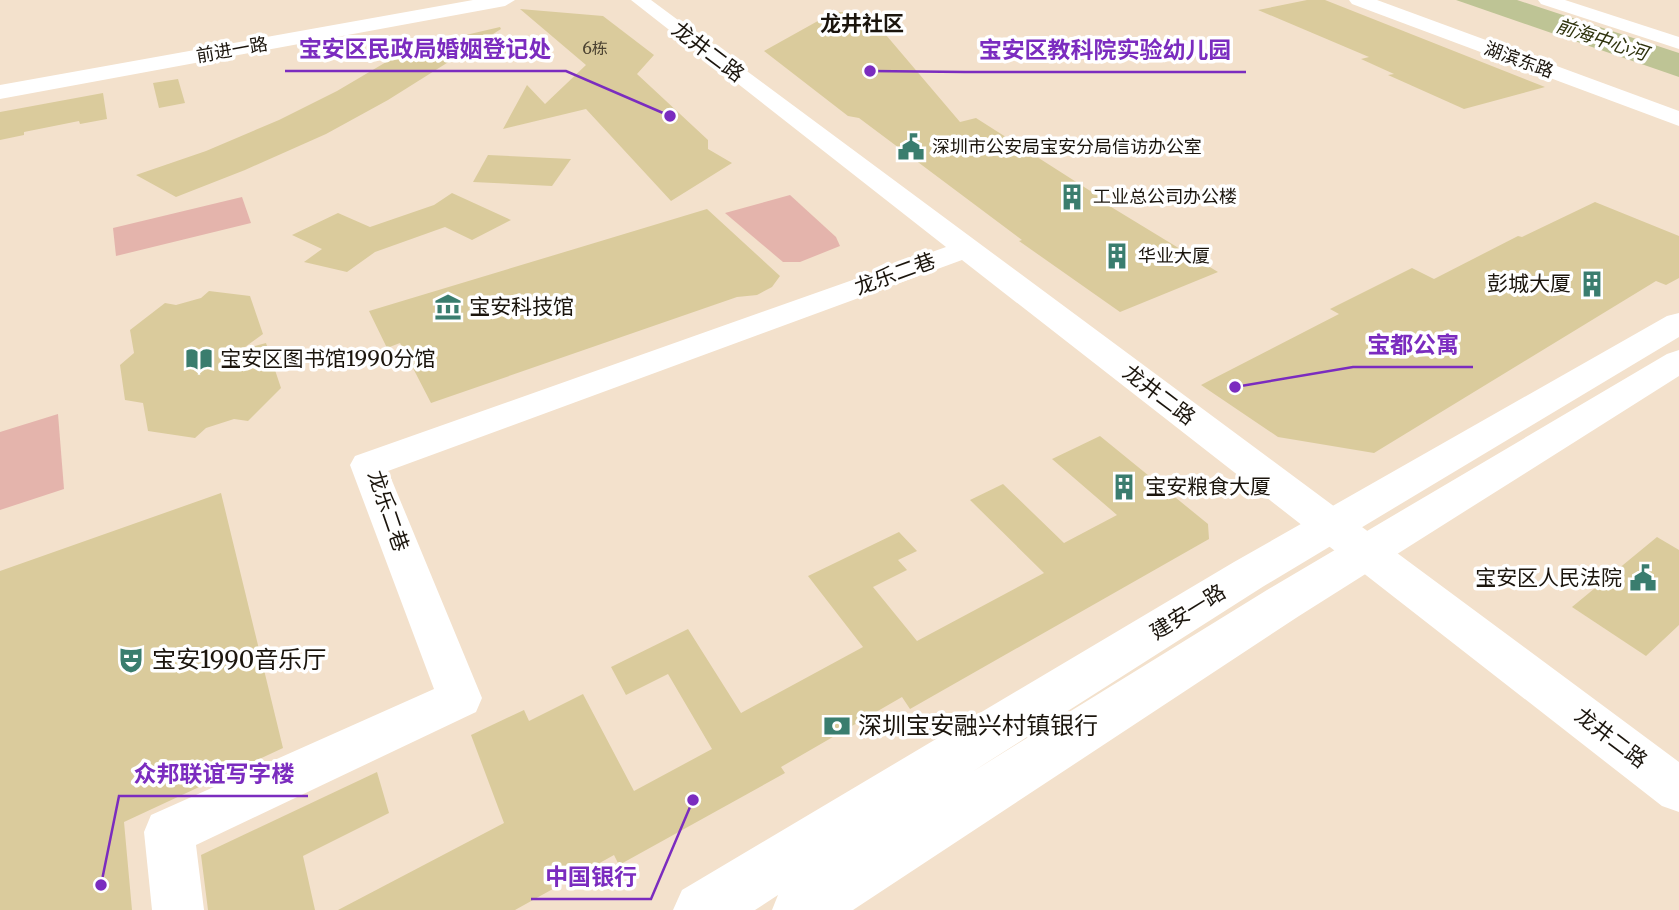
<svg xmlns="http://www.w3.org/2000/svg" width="1679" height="910" viewBox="0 0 1679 910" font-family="Merriweather,'Noto Sans SC',serif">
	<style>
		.green { fill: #e4b4ac }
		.water { fill: #bec495 }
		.building { fill: #dacb9c }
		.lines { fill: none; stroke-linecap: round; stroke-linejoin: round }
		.minor { fill: #fff; fill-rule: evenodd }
		.major { fill: #fff; fill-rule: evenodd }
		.labels { text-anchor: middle; stroke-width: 7; stroke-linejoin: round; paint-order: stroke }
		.far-number-label { font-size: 16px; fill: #4b4231 }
		.far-street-label { font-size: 18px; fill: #1b150d; stroke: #fff }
		.far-poi-label { font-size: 18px; fill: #1b150d; stroke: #fff; text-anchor: start }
		.far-water-label { font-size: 19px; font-style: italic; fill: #2f330d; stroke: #fff }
		.far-quarter-label { font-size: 21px; font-weight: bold; fill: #1b150d; stroke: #fff }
		.street-label { font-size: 21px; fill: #1b150d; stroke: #fff }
		.poi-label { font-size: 21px; fill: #1b150d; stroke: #fff; text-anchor: start }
		.near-poi-label { font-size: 24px; fill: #1b150d; stroke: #fff; text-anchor: start }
		.leader { fill: none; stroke: #7b2cbf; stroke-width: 2.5 }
		.callout-dot { fill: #7b2cbf; stroke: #fff; stroke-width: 2.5 }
		.callout-label { font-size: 23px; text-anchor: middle; font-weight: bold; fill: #7b2cbf; stroke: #fff; stroke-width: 7; stroke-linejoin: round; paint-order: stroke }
	</style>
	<rect width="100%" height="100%" fill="#f3e1cc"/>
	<!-- green -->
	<g class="green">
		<polygon points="790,195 836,237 840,246 800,262 783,262 725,213"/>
		<polygon points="242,197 251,223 116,256 113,228"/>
		<polygon points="58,414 64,489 0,510 0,432"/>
	</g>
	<!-- water -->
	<polygon class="water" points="1456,0 1517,0 1679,53 1679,77"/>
	<!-- building -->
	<g class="building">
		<polygon points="1307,0 1325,0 1545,87 1464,109 1388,75 1394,74 1361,59 1369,57 1258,10"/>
		<polygon points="520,9 603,16 654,55 637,74 708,140 708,149 732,163 671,201 586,109 503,129 527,85 545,104 586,65"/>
		<polygon points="834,12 845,12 853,16 901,26 886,35 960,122 976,118 1106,201 1103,202 1218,272 1120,312 1019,241 1022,240 859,118 848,116 764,51"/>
		<polygon points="500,27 501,29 388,100 326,134 245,170 176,197 136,175 206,151 279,120 337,91 410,48"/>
		<polygon points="178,79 185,103 159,108 153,83"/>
		<polygon points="103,93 107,119 80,124 79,121 24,132 24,135 0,140 0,112"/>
		<polygon points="488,155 571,159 552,186 473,182"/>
		<polygon points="452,193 511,220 472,240 445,227 375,252 347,272 304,262 322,249 292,235 338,213 370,227 434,205"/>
		<polygon points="1595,202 1679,236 1679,278 1666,285 1656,281 1374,453 1278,437 1201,385 1339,314 1330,309 1412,268 1434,279 1518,236 1522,237"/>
		<polygon points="707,209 780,276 772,287 757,295 737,297 431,403 400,343 387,348 369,311"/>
		<polygon points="209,291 250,296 263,334 241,350 266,343 281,388 248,421 234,419 206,428 195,438 148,431 143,403 125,400 120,365 134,353 130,330 165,303 176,305 201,298"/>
		<polygon points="1100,436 1208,524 1209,539 910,709 902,697 781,767 785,773 619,865 614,855 515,910 338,910 504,823 471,735 524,710 529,721 583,694 634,791 712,749 668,674 626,695 611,667 688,629 741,713 863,647 808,576 899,532 917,551 898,560 907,570 873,587 917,641 1044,573 970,500 1003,484 1064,543 1117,515 1052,459"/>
		<polygon points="221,493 283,748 124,822 132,910 0,910 0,571"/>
		<polygon points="1657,537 1679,550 1679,625 1646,656 1572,607"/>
		<polygon points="377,772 389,813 303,856 315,910 208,910 201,855"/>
	</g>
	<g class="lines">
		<!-- minor -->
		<g class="minor">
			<polygon points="631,0 651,0 1679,762 1679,812 1662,806 962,260 388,471 482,698 476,712 196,845 204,910 152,910 144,832 151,815 434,689 350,465 355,456 946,247"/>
			<polygon points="1538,0 1565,0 1679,37 1679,49 1541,4"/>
		</g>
		<!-- major -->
		<g class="major">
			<polygon points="473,0 515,0 505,6 0,99 0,85"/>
			<polygon points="1349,0 1377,0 1679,111 1679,126 1352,4"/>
			<polygon points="1679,313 1679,337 1264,586 972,772 1267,590 1667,354 1679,350 1679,376 1299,616 853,910 772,910 778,895 755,910 673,910 682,890 1234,562 1667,316"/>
		</g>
	</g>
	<!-- icons -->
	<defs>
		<g id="civic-bare" transform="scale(2.1)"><path d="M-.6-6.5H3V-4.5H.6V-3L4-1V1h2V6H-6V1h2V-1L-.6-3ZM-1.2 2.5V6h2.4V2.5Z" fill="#3a7d6e" stroke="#fff" stroke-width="2.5" paint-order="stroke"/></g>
		<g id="building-bare" transform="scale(2.1)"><path d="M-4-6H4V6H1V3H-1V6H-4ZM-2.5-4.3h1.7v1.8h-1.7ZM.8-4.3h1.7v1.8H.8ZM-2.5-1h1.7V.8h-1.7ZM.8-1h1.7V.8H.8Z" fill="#3a7d6e" stroke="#fff" stroke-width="2.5" paint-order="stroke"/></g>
		<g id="museum-bare" transform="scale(2.1)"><path d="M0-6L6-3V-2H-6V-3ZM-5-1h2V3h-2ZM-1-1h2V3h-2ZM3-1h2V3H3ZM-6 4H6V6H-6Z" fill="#3a7d6e" stroke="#fff" stroke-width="2.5" paint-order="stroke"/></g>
		<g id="library-bare" transform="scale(2.1)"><path d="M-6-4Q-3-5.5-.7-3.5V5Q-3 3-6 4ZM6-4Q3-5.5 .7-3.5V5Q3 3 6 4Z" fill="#3a7d6e" stroke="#fff" stroke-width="2.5" paint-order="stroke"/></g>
		<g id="theatre-bare" transform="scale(2.1)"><path d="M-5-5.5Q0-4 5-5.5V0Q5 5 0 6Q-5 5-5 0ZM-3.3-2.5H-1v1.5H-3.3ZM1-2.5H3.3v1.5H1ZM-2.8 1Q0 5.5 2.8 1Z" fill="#3a7d6e" stroke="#fff" stroke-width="2.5" paint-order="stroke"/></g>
		<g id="bank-bare" transform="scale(2.1)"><path d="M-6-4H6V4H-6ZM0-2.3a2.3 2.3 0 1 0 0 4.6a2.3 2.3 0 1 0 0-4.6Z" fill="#3a7d6e" stroke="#fff" stroke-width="2.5" paint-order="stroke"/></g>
	</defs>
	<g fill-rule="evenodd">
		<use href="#civic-bare" x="911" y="147"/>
		<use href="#building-bare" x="1072" y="197"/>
		<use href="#building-bare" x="1117" y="256"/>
		<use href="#building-bare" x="1592" y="284"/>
		<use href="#museum-bare" x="448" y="307"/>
		<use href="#library-bare" x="199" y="359"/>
		<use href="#building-bare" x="1124" y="487"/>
		<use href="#civic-bare" x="1643" y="578"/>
		<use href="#theatre-bare" x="131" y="660"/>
		<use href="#bank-bare" x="837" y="726"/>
	</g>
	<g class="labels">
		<!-- far-number labels -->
		<g class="far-number-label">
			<text x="595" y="54">6栋</text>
		</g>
		<!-- far-street labels -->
		<g class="far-street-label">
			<text transform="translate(232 50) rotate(-10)" y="6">前进一路</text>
			<text transform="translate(1519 60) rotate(20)" y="6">湖滨东路</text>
		</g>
		<!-- far-poi labels -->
		<g class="far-poi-label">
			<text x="932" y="153">深圳市公安局宝安分局信访办公室</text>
			<text x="1093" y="203">工业总公司办公楼</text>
			<text x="1138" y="262">华业大厦</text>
		</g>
		<!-- far-water labels -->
		<g class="far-water-label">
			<text transform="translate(1602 39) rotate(18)" y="7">前海中心河</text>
		</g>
		<!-- far-quarter labels -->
		<g class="far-quarter-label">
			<text x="862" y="31">龙井社区</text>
		</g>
		<!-- street labels -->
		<g class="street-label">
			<text transform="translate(708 52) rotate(37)" y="7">龙井二路</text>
			<text transform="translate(895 274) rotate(-20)" y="7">龙乐二巷</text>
			<text transform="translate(1159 395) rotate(37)" y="7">龙井二路</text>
			<text transform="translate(388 511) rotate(71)" y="7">龙乐二巷</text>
			<text transform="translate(1188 612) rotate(-32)" y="7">建安一路</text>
			<text transform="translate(1611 738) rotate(37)" y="7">龙井二路</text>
		</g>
		<!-- poi labels -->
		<g class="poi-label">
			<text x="1571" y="291" text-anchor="end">彭城大厦</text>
			<text x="469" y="314">宝安科技馆</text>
			<text x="220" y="366">宝安区图书馆1990分馆</text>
			<text x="1145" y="494">宝安粮食大厦</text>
			<text x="1622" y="585" text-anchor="end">宝安区人民法院</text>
		</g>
		<!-- near-poi labels -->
		<g class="near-poi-label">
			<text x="152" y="668">宝安1990音乐厅</text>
			<text x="858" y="734">深圳宝安融兴村镇银行</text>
		</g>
	</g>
	<!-- callouts -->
	<path class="leader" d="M670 116L566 71H285M870 71L965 72H1246M1235 387L1353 367H1473M101 885L119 796H308M693 800L651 899H531"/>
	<g class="callout-dot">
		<circle cx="670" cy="116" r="7"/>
		<circle cx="870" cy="71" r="7"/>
		<circle cx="1235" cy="387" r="7"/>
		<circle cx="101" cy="885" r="7"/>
		<circle cx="693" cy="800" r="7"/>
	</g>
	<g class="callout-label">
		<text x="425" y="57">宝安区民政局婚姻登记处</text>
		<text x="1105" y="58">宝安区教科院实验幼儿园</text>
		<text x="1413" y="353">宝都公寓</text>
		<text x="214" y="782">众邦联谊写字楼</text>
		<text x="591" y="885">中国银行</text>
	</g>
</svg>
